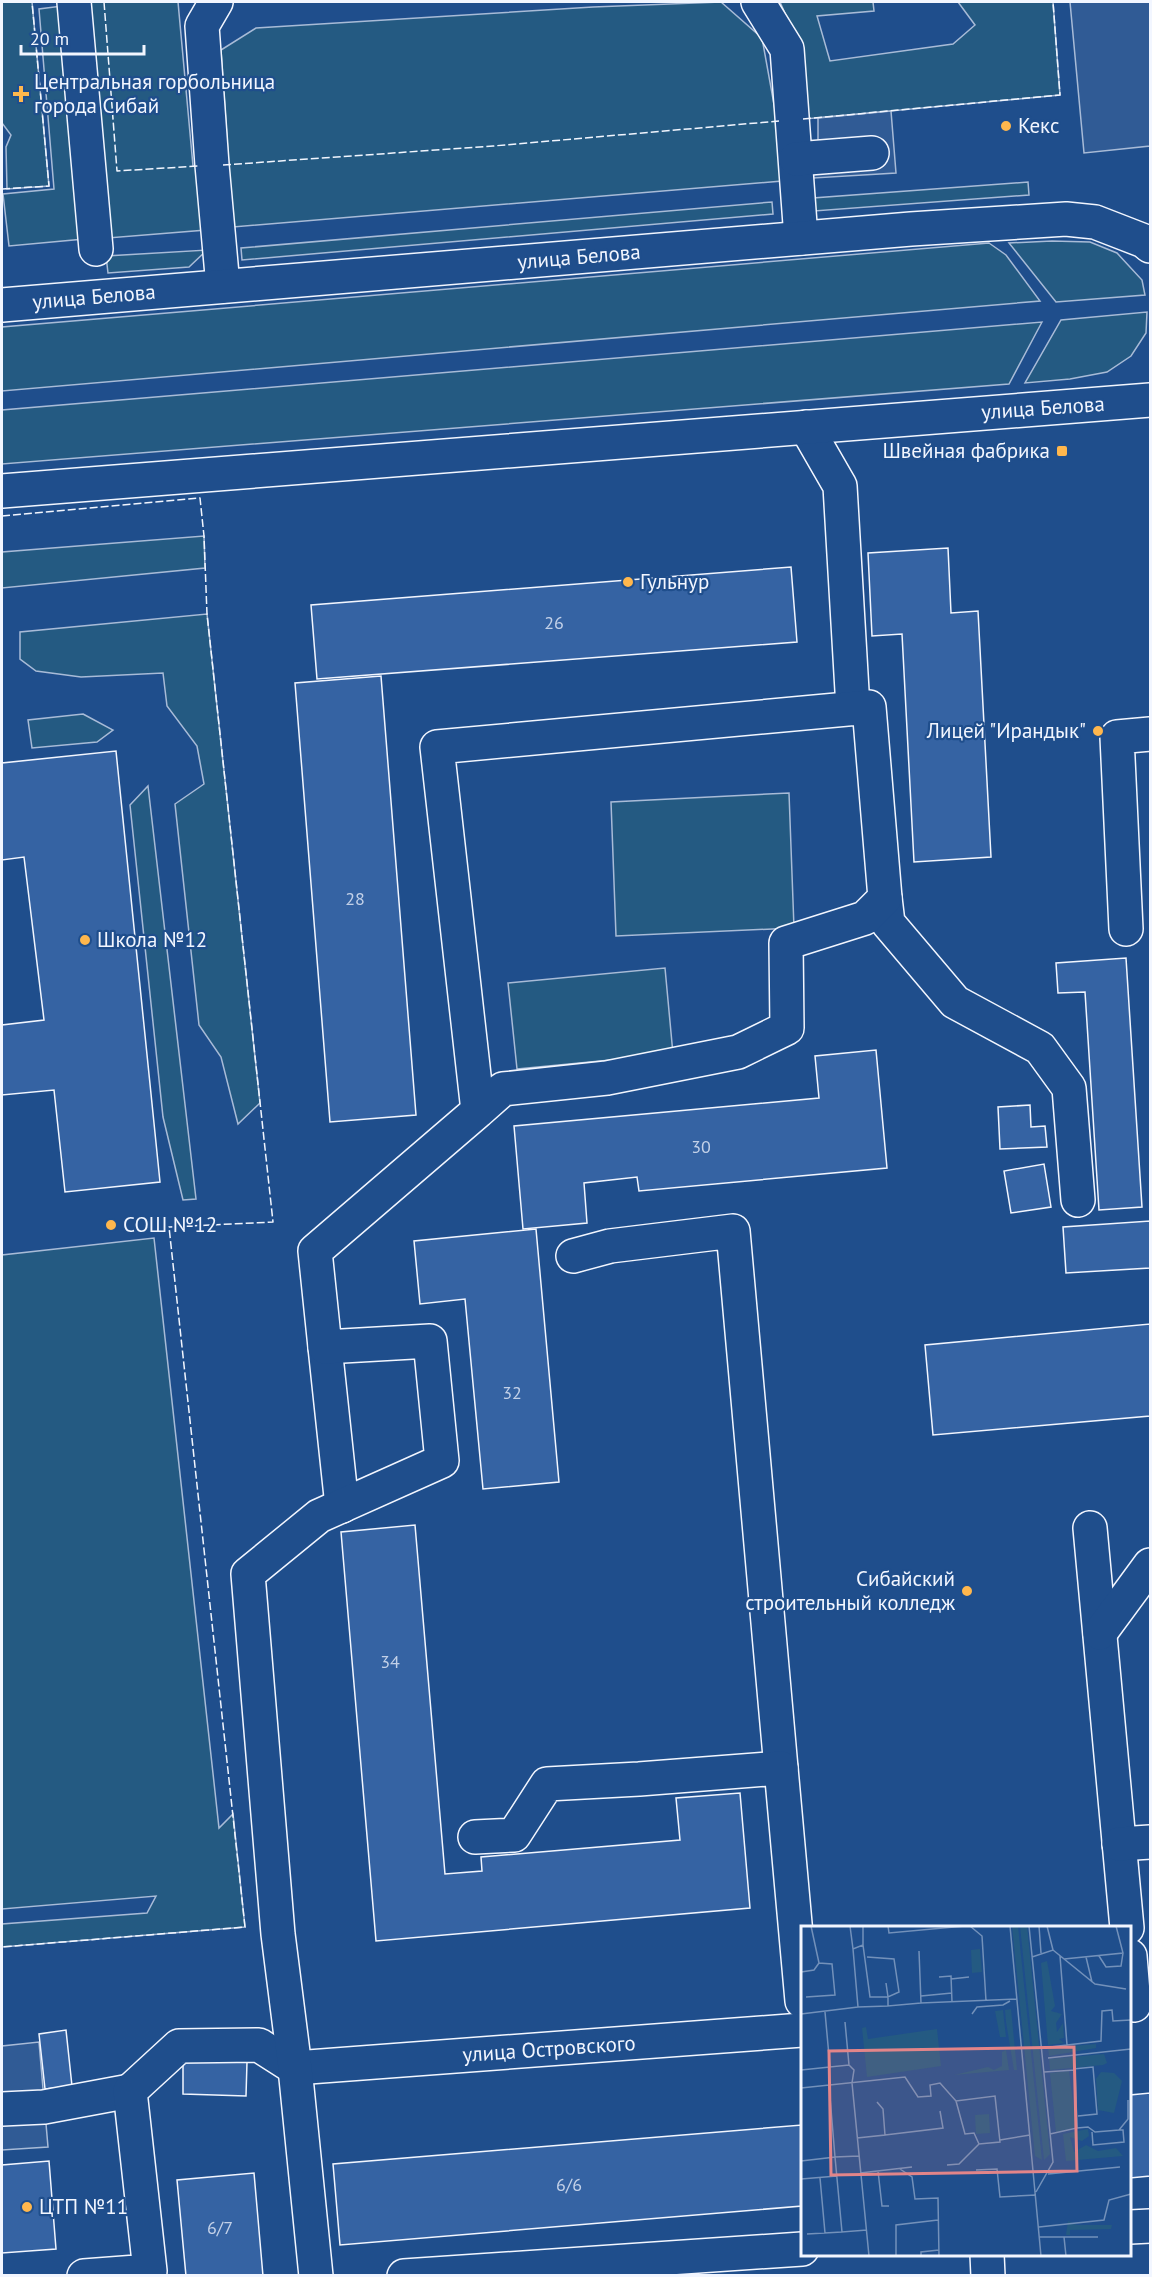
<svg xmlns="http://www.w3.org/2000/svg" width="1152" height="2277" viewBox="0 0 1152 2277" font-family="'PT Sans',sans-serif">
	<style>
		.green { fill: #245a82; stroke: #a8bbd7; stroke-width: 1.5 }
		.parking { fill: #305b95; stroke: #a8bbd7; stroke-width: 1.5 }
		.building { fill: #3563a3; stroke: #f2f6ff; stroke-width: 1.5 }
		.lines { fill: none; stroke-linecap: round; stroke-linejoin: round }
		.minor-casing { stroke: #f2f6ff; stroke-width: 36 }
		.major-casing { stroke: #f2f6ff; stroke-width: 36 }
		.minor { stroke: #1f4e8c; stroke-width: 33 }
		.major { stroke: #1f4e8c; stroke-width: 33 }
		.fence { stroke: #f2f6ff; stroke-width: 1.5; stroke-dasharray: 8 3; stroke-linecap: butt }
		.poi-dot { fill: #ffb74d; stroke: #1f4e8c; stroke-width: 2 }
		.labels { text-anchor: middle; stroke-width: 4.5; stroke-linejoin: round; paint-order: stroke }
		.number-label { font-size: 18px; fill: #c3d1e8 }
		.poi-label { font-size: 21px; fill: #f2f6ff; stroke: #1f4e8c; text-anchor: start }
		.street-label { font-size: 21px; fill: #f2f6ff; stroke: #1f4e8c }
		.inset-road { fill: none; stroke: #7391ba; stroke-width: 1.5 }
		.view { fill: #e38589; fill-opacity: 0.15; stroke: #e38589; stroke-width: 3 }
		.inset-edge { fill: none; stroke: #f2f6ff; stroke-width: 3 }
	</style>
	<rect width="100%" height="100%" fill="#1f4e8c"/>
	<!-- green -->
	<g class="green">
		<polygon points="2,2 32,2 49,186 7,189 6,147 11,135 2,123"/>
		<polygon points="88,2 178,2 193,166 200,166 206,230 108,238"/>
		<polygon points="721,2 762,38 777,121 782,181 233,227 221,50 256,28 593,7"/>
		<polygon points="780,2 873,2 874,11 817,16 830,61 953,44 975,25 958,2 1053,2 1060,95 805,119 800,48"/>
		<polygon points="62,6 84,239 9,246 3,194 54,189 39,9"/>
		<polygon points="1028,182 1029,195 814,211 813,198"/>
		<polygon points="772,202 773,214 242,260 241,248"/>
		<polygon points="1052,241 1090,242 1117,253 1142,280 1145,295 1056,302 1009,243"/>
		<polygon points="989,243 1006,255 1040,301 2,391 2,327"/>
		<polygon points="207,250 189,267 108,273 106,256"/>
		<polygon points="1147,312 1146,333 1131,356 1107,372 1070,379 1025,383 1061,320"/>
		<polygon points="1042,322 1009,384 2,464 2,410"/>
		<polygon points="204,536 205,568 2,588 2,552"/>
		<polygon points="207,614 260,1103 238,1124 221,1057 199,1025 175,804 204,784 197,746 167,706 163,673 81,677 36,671 20,659 20,632"/>
		<polygon points="83,714 113,730 97,742 32,748 28,720"/>
		<polygon points="148,786 196,1199 183,1200 163,1117 130,805"/>
		<polygon points="789,793 794,928 616,936 611,802"/>
		<polygon points="665,968 673,1054 517,1069 508,983"/>
		<polygon points="154,1238 219,1828 233,1814 245,1927 2,1947 2,1924 147,1913 156,1896 2,1909 2,1255"/>
	</g>
	<!-- parking -->
	<g class="parking">
		<polygon points="1070,2 1150,2 1150,146 1084,153"/>
		<polygon points="891,111 896,173 797,179 818,142 818,118"/>
		<polygon points="39,2042 48,2147 2,2150 2,2046"/>
	</g>
	<!-- building -->
	<g class="building">
		<polygon points="948,548 951,613 978,611 991,857 914,862 902,634 872,636 868,553"/>
		<polygon points="791,567 797,642 317,679 311,605"/>
		<polygon points="381,676 416,1115 330,1122 295,683"/>
		<polygon points="116,751 160,1182 65,1192 54,1090 2,1095 2,1025 44,1020 24,857 2,860 2,763"/>
		<polygon points="1126,958 1142,1207 1099,1210 1085,992 1058,993 1056,963"/>
		<polygon points="876,1050 887,1168 639,1191 637,1177 584,1183 587,1223 523,1229 514,1126 819,1098 815,1056"/>
		<polygon points="1030,1105 1031,1127 1045,1126 1047,1147 1000,1149 998,1107"/>
		<polygon points="1044,1164 1051,1207 1011,1213 1004,1171"/>
		<polygon points="1150,1221 1150,1268 1066,1273 1063,1227"/>
		<polygon points="536,1229 559,1482 483,1489 465,1299 420,1304 414,1241"/>
		<polygon points="1150,1324 1150,1416 933,1435 925,1345"/>
		<polygon points="415,1525 445,1874 482,1871 481,1857 680,1840 676,1798 740,1793 750,1908 376,1941 341,1532"/>
		<polygon points="66,2030 72,2086 45,2089 39,2034"/>
		<polygon points="183,2061 247,2062 246,2096 183,2094"/>
		<polygon points="1150,2093 1150,2176 1130,2178 1130,2095"/>
		<polygon points="802,2125 802,2206 340,2245 333,2164"/>
		<polygon points="49,2161 56,2249 2,2253 2,2165"/>
		<polygon points="254,2173 263,2276 186,2276 177,2180"/>
	</g>
	<g class="lines">
		<!-- minor casing -->
		<g class="minor-casing">
			<g id="minor">
				<polyline points="74,2 96,249"/>
				<polyline points="216,2 202,26 212,165 223,286"/>
				<polyline points="758,2 787,49 801,238"/>
				<polyline points="796,159 872,153"/>
				<polyline points="806,427 840,486 853,708"/>
				<polyline points="885,898 888,923 955,1002 1040,1048 1069,1088 1078,1200"/>
				<polyline points="1126,929 1117,737 1150,734"/>
				<polyline points="573,1256 610,1246 733,1231 781,1768"/>
				<polyline points="325,1347 342,1506"/>
				<polyline points="1090,1528 1127,1928"/>
				<polyline points="1100,1633 1150,1565"/>
				<polyline points="475,1837 514,1835 547,1784 639,1779 781,1768 802,2001"/>
				<polyline points="1119,1844 1150,1842"/>
				<polyline points="1130,1956 1134,2005"/>
				<polyline points="295,2068 802,2030"/>
				<polyline points="2,2109 44,2107 130,2091"/>
				<polyline points="1130,2227 1150,2226"/>
				<polyline points="987,2254 988,2276"/>
				<polyline points="84,2276 150,2271 130,2091 179,2046 259,2045 295,2068"/>
				<polyline points="316,2276 295,2068 278,1934 248,1574 319,1516 442,1461 430,1341 325,1347 315,1251 478,1111 437,747 869,707 885,898 865,918 786,943 787,1028 738,1052 607,1078 503,1089 478,1111"/>
				<polyline points="404,2276 802,2249"/>
			</g>
		</g>
		<!-- major casing -->
		<g class="major-casing">
			<g id="major">
				<polyline points="2,305 911,229 1066,219 1095,222 1144,241 1150,246"/>
				<polyline points="2,491 1150,400"/>
			</g>
		</g>
		<!-- minor -->
		<use href="#minor" class="minor"/>
		<!-- major -->
		<use href="#major" class="major"/>
		<!-- fence -->
		<g class="fence">
			<polyline points="104,2 117,171 199,166"/>
			<polyline points="803,119 1060,95 1053,2"/>
			<polyline points="223,165 493,146 779,121"/>
			<polyline points="2,189 49,186 32,2"/>
			<polyline points="2,516 200,498 204,536 207,614 273,1222 169,1227 245,1927 2,1947"/>
		</g>
	</g>
	<!-- markers -->
	<g class="poi-dot">
		<path d="M18 85h6v6h6v6h-6v6h-6v-6h-6v-6h6z"/>
		<circle cx="1006" cy="126" r="6"/>
		<rect x="1056" y="445" width="12" height="12" rx="3"/>
		<circle cx="628" cy="582" r="6"/>
		<circle cx="1098" cy="731" r="6"/>
		<circle cx="85" cy="940" r="6"/>
		<circle cx="111" cy="1225" r="6"/>
		<circle cx="967" cy="1591" r="6"/>
		<circle cx="27" cy="2207" r="6"/>
	</g>
	<g class="labels">
		<!-- number labels -->
		<g class="number-label">
			<text x="554" y="629">26</text>
			<text x="355" y="905">28</text>
			<text x="701" y="1153">30</text>
			<text x="512" y="1399">32</text>
			<text x="390" y="1668">34</text>
			<text x="569" y="2191">6/6</text>
			<text x="220" y="2234">6/7</text>
		</g>
		<!-- poi labels -->
		<g class="poi-label">
			<text x="34" y="89">Центральная горбольница<tspan x="34" dy="24">города Сибай</tspan></text>
			<text x="1018" y="133">Кекс</text>
			<text x="1050" y="458" text-anchor="end">Швейная фабрика</text>
			<text x="640" y="589">Гульнур</text>
			<text x="1086" y="738" text-anchor="end">Лицей "Ирандык"</text>
			<text x="97" y="947">Школа №12</text>
			<text x="123" y="1232">СОШ №12</text>
			<text x="955" y="1586" text-anchor="end">Сибайский<tspan x="955" dy="24">строительный колледж</tspan></text>
			<text x="39" y="2214">ЦТП №11</text>
		</g>
		<!-- street labels -->
		<g class="street-label">
			<text transform="translate(579 257) rotate(-5)" y="7">улица Белова</text>
			<text transform="translate(94 297) rotate(-5)" y="7">улица Белова</text>
			<text transform="translate(1043 408) rotate(-4)" y="7">улица Белова</text>
			<text transform="translate(549 2049) rotate(-4)" y="7">улица Островского</text>
		</g>
	</g>
	<!-- overview -->
	<g transform="translate(801 1926)">
		<rect width="330" height="330" fill="#1f4e8c"/>
		<path d="M211,0h6l24,234 -7,-4zM219,0h7l23,228 -6,6zM179,23l2,23 -10,1 -1,-23zM246,35l8,45 -4,5 11,3 -6,9 1,9 6,-9 1,15 -5,1 5,4 -16,2 -7,-82zM210,83l6,61h-3l-8,-48 -1,-12zM202,84l3,27h-6l-5,-26zM65,101l2,12 69,-10 4,37 -74,11 -5,-49zM295,118v4l-47,8 -1,-8zM205,124l3,20 -55,5 34,-8 6,3 8,-4v-14zM303,128l3,9 -4,2 -53,5 -1,-11zM268,145l7,54 -4,4 -16,3 -6,-59zM300,146l13,1 8,8 -8,32 -16,-3 -2,-31zM188,188l1,19 -14,1 -1,-19zM287,203l1,7 -7,5 -12,-4 4,15 12,-7 12,6 18,-3 7,8 -57,5 -3,-27zM267,295l9,4h35l-1,4 -41,1v5h-4z" fill="#245a82"/>
		<path class="inset-road" d="M49,0l3,23 10,-4v-19M87,0l1,7 76,-7M169,0l12,10 4,65M209,0l31,330M228,0l24,236 -17,30M238,0l2,27M246,0l6,24M62,19l7,52h18v9l33,-3M52,23l5,58 30,-1M118,25l2,52 96,-4M298,30l7,11 15,-1 2,-13M66,31l27,2 5,33 -11,5 -2,-14M231,31l21,-7 42,34 31,5M285,31l6,25M263,33l59,-6 -7,-27M0,46l13,-2 5,-7M138,51l12,-1 1,26M150,53l18,-2M120,70l31,-3M5,71l29,-2 -3,-31 -13,-1 -8,-37M24,86l5,55 19,-2 5,5 -2,13 17,173M0,88l57,-7M171,88l5,-7 26,-2 7,-4M44,96l4,43M266,119l34,-4 1,-30 10,-1 1,11 18,-1M241,122l25,-3 -7,-89M247,132l83,-9M272,143l20,-2 4,47 -19,2M0,144l29,-3M243,146l31,-2 2,58 -27,6M0,162l104,-11 13,20 13,-1 -1,-11 10,-2 16,18 39,-5 5,46 -21,2 -5,-11 -9,1 -9,-33M276,202l11,-1 7,5 24,-2 9,-11v-19M291,206l1,13 31,-3 -1,-12h-4M84,209l58,-7 -3,-17M56,212l28,-3 -2,-26 -6,-7M199,214l30,-5M58,230l-24,1 7,75 25,-2M0,235l34,-4 -6,-72M146,239l12,-1 20,-20M99,243l12,8 3,22 23,-1 1,58M175,244l21,-1 3,28 36,-2M77,245l4,35h7M59,247l52,-6M247,248l72,-7M19,252l5,55M0,253l36,-3M238,301l65,-7 5,-20 22,-6M6,308l35,-2M238,311h59M263,311l2,19M95,330v-31l42,-5M120,330v-4l18,-2"/>
		<path class="view" d="M273,121l3,124 -246,4 -2,-124z"/>
		<rect width="330" height="330" class="inset-edge"/>
	</g>
	<!-- border -->
	<rect width="1152" height="2277" fill="none" stroke="#f2f6ff" stroke-width="6"/>
	<!-- scale -->
	<path d="M21 45v9h123v-9" fill="none" stroke="#f2f6ff" stroke-width="3"/>
	<text x="30" y="45" font-size="18" fill="#f2f6ff" stroke="#1f4e8c" stroke-width="4.5" paint-order="stroke">20 m</text>
</svg>
